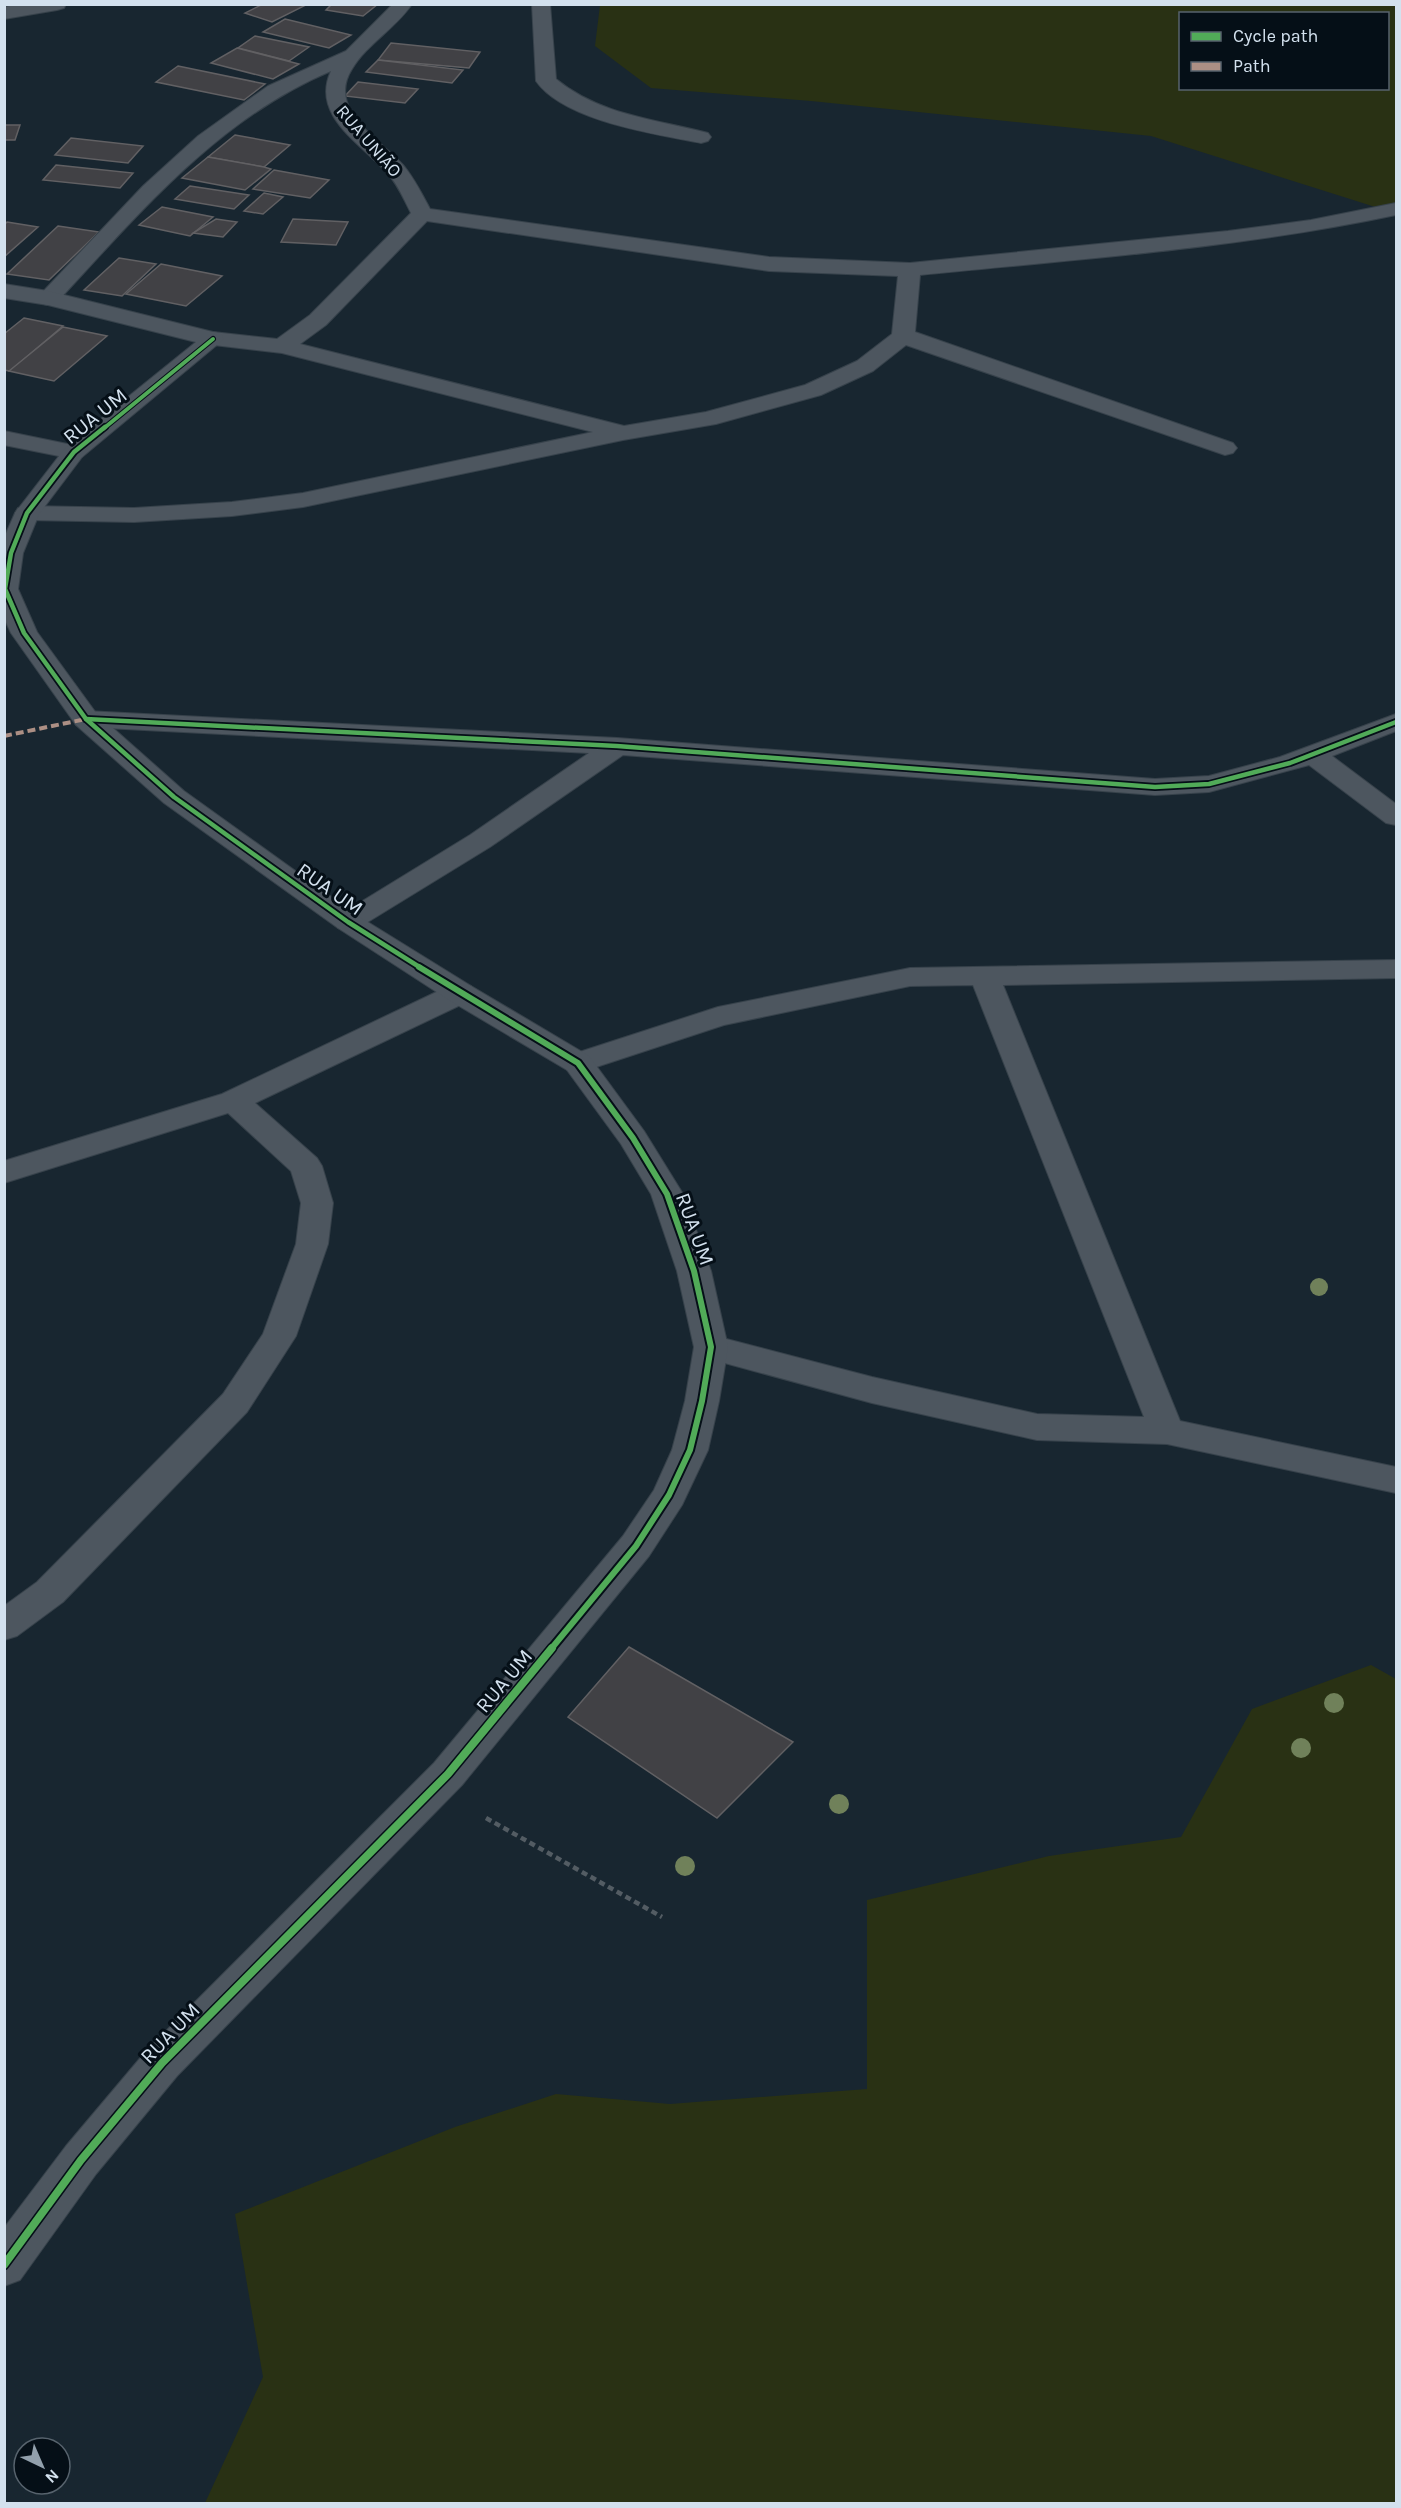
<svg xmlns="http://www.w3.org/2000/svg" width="1401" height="2508" viewBox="0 0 1401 2508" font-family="Karla,sans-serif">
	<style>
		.green { fill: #293114; fill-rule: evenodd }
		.building { fill: #414145; stroke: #616063; stroke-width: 1.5 }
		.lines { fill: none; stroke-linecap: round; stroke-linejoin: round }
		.minor-casing { stroke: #37424b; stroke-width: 2 }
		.tertiary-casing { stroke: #37424b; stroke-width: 2 }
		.path { stroke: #535c63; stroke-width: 4.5; stroke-dasharray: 6 4; stroke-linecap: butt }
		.minor { fill: #4d565f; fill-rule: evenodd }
		.tertiary { fill: #4d565f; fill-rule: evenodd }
		.quiet { stroke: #ac8f84; stroke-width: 4; stroke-dasharray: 8 4; stroke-linecap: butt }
		.cycleway-far3-casing { stroke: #050f17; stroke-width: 6 }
		.cycleway-far2-casing { stroke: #050f17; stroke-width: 8 }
		.cycleway-far1-casing { stroke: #050f17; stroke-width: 10 }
		.cycleway-casing { stroke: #050f17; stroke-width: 11 }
		.cycleway-far3 { stroke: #51ab58; stroke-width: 4 }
		.cycleway-far2 { stroke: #51ab58; stroke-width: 4.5 }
		.cycleway-far1 { stroke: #51ab58; stroke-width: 6 }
		.cycleway { stroke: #51ab58; stroke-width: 8 }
		.tree { fill: #70815a }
		.labels { text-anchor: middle; stroke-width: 6; stroke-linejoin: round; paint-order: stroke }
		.far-street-label { font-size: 18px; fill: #d3e1ee; stroke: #050f17 }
		.street-label { font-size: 21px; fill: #d3e1ee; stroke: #050f17 }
	</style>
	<rect width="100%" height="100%" fill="#182630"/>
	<!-- green -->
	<g class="green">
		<path d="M600,5h796v204l-8,2 -237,-75 -340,-35 -160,-13 -56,-42zM1180,14h208v74h-208z"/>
		<polygon points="1371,1665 1396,1679 1396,2503 205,2503 263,2377 235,2214 455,2127 556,2094 670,2104 867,2089 867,1900 1049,1856 1181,1837 1252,1709"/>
	</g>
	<!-- building -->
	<g class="building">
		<polygon points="263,4 298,4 304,6 272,22 245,13"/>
		<polygon points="332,4 378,4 363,16 326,10"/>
		<polygon points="285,19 351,35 329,48 263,32"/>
		<polygon points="255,36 309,47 289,61 238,48"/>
		<polygon points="391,43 480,52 469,68 378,60"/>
		<polygon points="237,48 299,64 273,79 211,63"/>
		<polygon points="378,60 463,70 452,83 366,72"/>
		<polygon points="178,66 265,84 244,100 156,82"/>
		<polygon points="358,82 418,89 405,103 345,96"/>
		<polygon points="4,125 20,125 15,140 4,140"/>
		<polygon points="235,135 290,145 264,167 208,157"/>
		<polygon points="71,138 143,146 128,163 55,155"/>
		<polygon points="208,157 264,167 271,169 245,190 182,178"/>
		<polygon points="56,165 133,173 120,188 43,180"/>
		<polygon points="274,170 329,180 310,198 253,189"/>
		<polygon points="190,186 249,195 234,209 175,199"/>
		<polygon points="264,193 283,197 263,214 244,211"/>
		<polygon points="162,207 213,217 190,236 139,225"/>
		<polygon points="216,219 237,222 223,237 193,233"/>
		<polygon points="293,219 348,222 336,245 281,242"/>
		<polygon points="7,222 38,227 4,257 4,225"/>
		<polygon points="58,226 99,232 49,280 7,274"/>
		<polygon points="119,258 156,264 122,296 84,290"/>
		<polygon points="161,264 222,276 186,306 126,294"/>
		<polygon points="24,318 63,326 10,371 4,370 4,334"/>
		<polygon points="63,327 107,336 54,381 9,371"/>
		<polygon points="629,1647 793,1742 717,1818 568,1717"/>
	</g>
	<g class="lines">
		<!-- minor casing -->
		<g class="minor-casing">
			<g id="minor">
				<polygon points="21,4 66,4 64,8 57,10 4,19 4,7"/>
				<path d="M393,4h19c-17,25 -45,40 -60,65 -26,41 28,70 51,96 11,13 19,29 27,44l339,48 141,6 318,-32 83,-11 85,-17v12c-156,33 -317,44 -476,60l-5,57 318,111 4,5 -4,5 -8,2 -319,-110 -33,26 -52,24 -105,29 -93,16 -320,67 -71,9 -98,6 -107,-2 -9,-2 -3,-5 3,-5 9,-2 107,2 98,-6 71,-9 290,-61 -311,-79 -77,-9 -3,-5 3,-5 8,-2 64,7 33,-24 101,-102c-7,-13 -13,-29 -24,-40 -25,-29 -77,-57 -56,-102 -114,48 -193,144 -275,232l-8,2 -8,-2 -3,-5 106,-112 55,-50 70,-50 78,-35zM427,221l342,50 129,5 -6,58 -35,27 -52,24 -99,27 -82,14 -324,-82 26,-19z"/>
				<path d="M532,4h18l6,75c44,36 98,40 152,54l3,4 -3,4 -7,2c-46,-9 -137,-22 -165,-62z"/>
				<polygon points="4,431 82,447 86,452 82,457 74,459 4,445"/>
				<polygon points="86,711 617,738 1155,779 1209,776 1280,757 1396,714 1396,731 1332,756 1396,804 1396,825 1386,823 1309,765 1209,792 1155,795 623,755 490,847 358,928 348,931 338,928 333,922 338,916 470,835 589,753 86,727 76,725 73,719 76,713"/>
				<polygon points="1396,960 1396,978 1003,985 1180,1421 1396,1467 1396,1493 1167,1444 1037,1440 872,1403 699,1356 694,1347 699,1338 711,1335 872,1377 1037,1414 1144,1417 973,985 910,986 724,1025 578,1073 567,1070 563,1063 567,1056 718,1007 910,968"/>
				<polygon points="460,984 471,986 475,993 471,1000 255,1103 317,1158 322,1166 333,1203 328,1244 296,1336 247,1412 63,1602 17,1636 4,1640 4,1606 37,1582 223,1394 263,1334 296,1244 301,1203 291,1171 228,1113 4,1183 4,1161 222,1094 449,986"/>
			</g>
		</g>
		<!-- tertiary casing -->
		<g class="tertiary-casing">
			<polygon id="tertiary" points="4,284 48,291 213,332 221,334 224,339 82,457 39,514 23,553 18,589 37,632 96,713 184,791 358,916 471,986 589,1056 644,1131 683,1194 711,1271 728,1347 719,1401 708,1450 682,1505 649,1556 462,1785 177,2076 96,2174 20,2280 4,2286 4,2228 66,2146 147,2050 434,1763 623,1536 654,1490 672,1450 685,1401 694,1347 677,1271 651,1194 621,1144 567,1070 449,1000 338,928 164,803 76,725 11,633 4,618 4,538 15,513 66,447 196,342 48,305 4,298"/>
		</g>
		<!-- path -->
		<polyline class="path" points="486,1818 662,1917"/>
		<!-- minor -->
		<use href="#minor" class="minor"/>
		<!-- tertiary -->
		<use href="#tertiary" class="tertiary"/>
		<!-- quiet -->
		<polyline class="quiet" points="4,736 86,719"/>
		<!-- cycleway-far3 casing -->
		<g class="cycleway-far3-casing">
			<polyline id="cycleway-far3" points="103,429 213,339"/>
		</g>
		<!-- cycleway-far2 casing -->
		<g class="cycleway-far2-casing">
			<g id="cycleway-far2">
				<polyline points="105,427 74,452 27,513 11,553 5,589 24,633 86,719 174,797 348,922 421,968"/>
				<polyline points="86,719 617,746 1155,787 1209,784 1290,763 1396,722"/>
			</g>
		</g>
		<!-- cycleway-far1 casing -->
		<g class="cycleway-far1-casing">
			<polyline id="cycleway-far1" points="419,967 578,1063 633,1138 667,1194 694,1271 711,1347 702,1401 690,1450 669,1495 636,1546 551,1649"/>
		</g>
		<!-- cycleway casing -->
		<g class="cycleway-casing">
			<polyline id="cycleway" points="4,2265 81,2160 162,2063 448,1774 552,1648"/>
		</g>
		<!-- cycleway-far3 -->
		<use href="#cycleway-far3" class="cycleway-far3"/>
		<!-- cycleway-far2 -->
		<use href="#cycleway-far2" class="cycleway-far2"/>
		<!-- cycleway-far1 -->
		<use href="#cycleway-far1" class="cycleway-far1"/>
		<!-- cycleway -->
		<use href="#cycleway" class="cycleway"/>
	</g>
	<!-- trees -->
	<g class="tree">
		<circle cx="1319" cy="1287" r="9"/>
		<circle cx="1334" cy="1703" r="10"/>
		<circle cx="1301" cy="1748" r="10"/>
		<circle cx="839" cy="1804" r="10"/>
		<circle cx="685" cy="1866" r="10"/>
	</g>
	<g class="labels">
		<!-- far-street labels -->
		<g class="far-street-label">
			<text transform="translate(369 141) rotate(49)" y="6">RUA UNIÃO</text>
		</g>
		<!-- street labels -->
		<g class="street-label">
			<text transform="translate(95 416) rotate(-39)" y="7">RUA UM</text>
			<text transform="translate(330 889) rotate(35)" y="7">RUA UM</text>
			<text transform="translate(695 1229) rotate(70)" y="7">RUA UM</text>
			<text transform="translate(504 1681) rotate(-50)" y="7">RUA UM</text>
			<text transform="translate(170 2033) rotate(-46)" y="7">RUA UM</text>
		</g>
	</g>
	<!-- border -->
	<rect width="1401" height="2508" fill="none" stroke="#d3e1ee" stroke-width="12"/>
	<!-- legend -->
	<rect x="1179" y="12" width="210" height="78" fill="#050f17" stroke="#57636d" stroke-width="1.5"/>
	<rect x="1191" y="32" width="30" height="9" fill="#51ab58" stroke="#57636d" stroke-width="1.5"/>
	<text x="1233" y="42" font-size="18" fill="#d3e1ee">Cycle path</text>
	<rect x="1191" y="62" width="30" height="9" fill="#ac8f84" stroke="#57636d" stroke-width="1.5"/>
	<text x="1233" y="72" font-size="18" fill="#d3e1ee">Path</text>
	<!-- north arrow -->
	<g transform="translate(42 2466) rotate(136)"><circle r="28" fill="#050f17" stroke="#57636d" stroke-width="1.5"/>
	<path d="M0-4.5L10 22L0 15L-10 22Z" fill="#92a0ac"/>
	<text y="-9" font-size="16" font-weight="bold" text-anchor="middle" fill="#d3e1ee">N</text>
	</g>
</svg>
